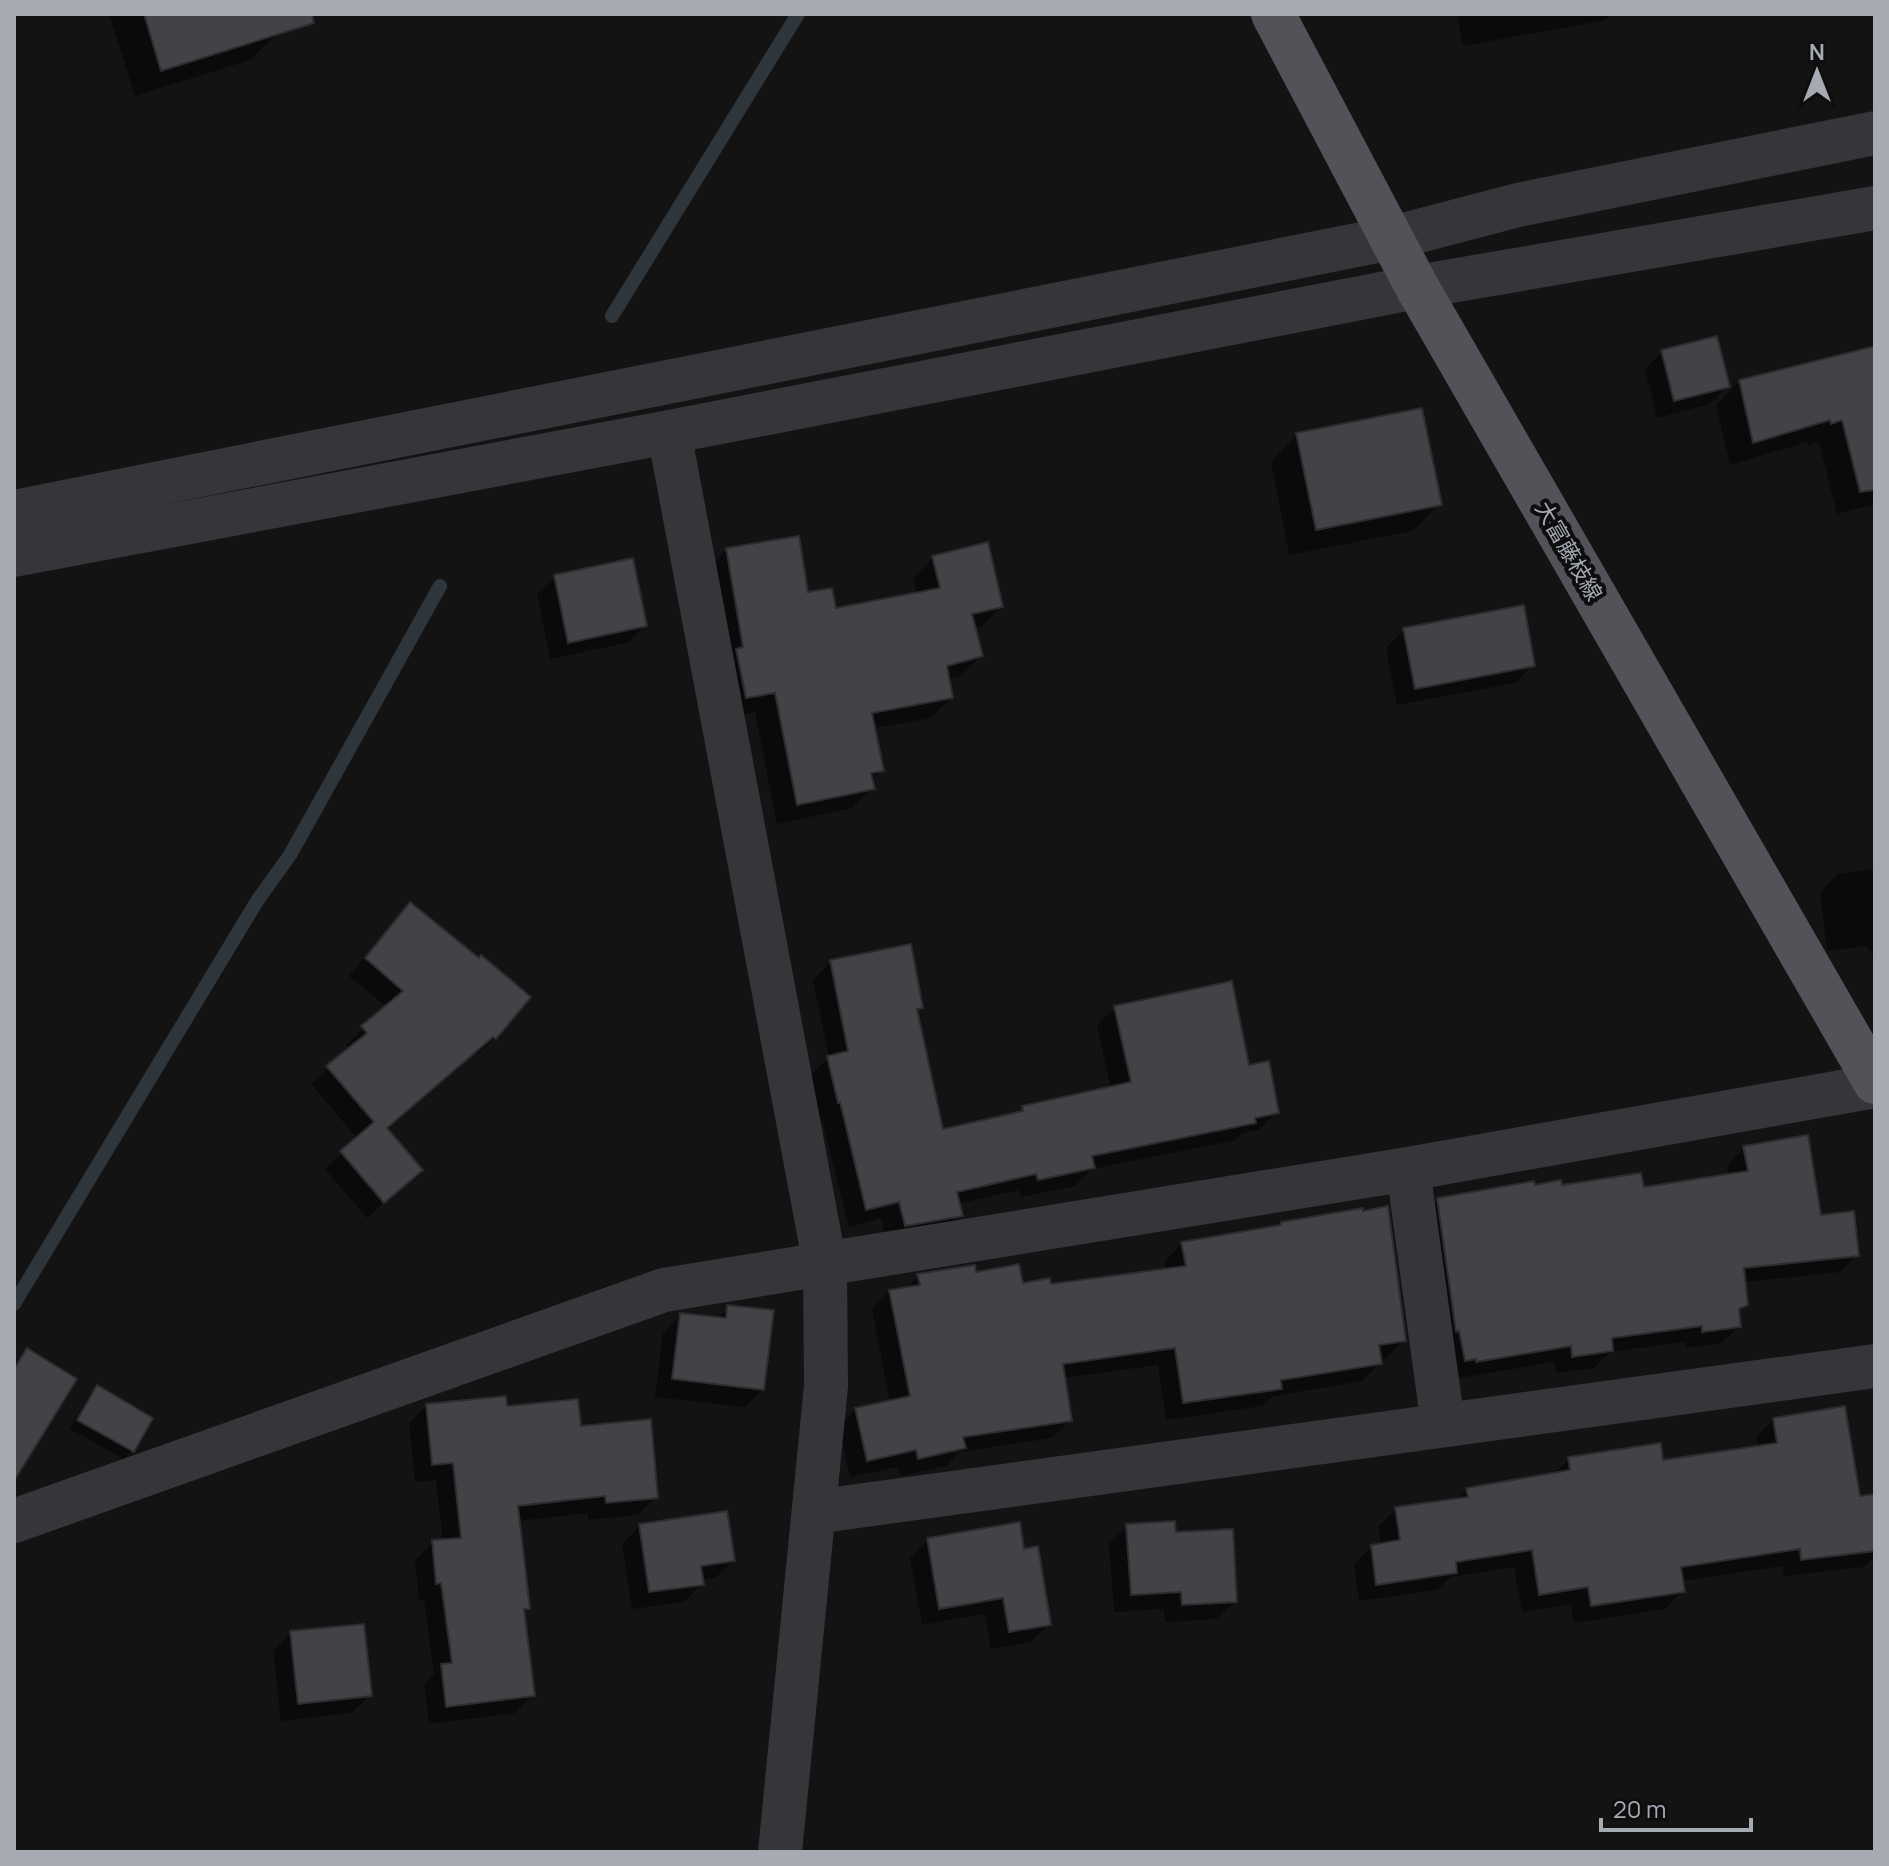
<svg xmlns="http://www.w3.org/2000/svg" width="1889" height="1866" viewBox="0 0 1889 1866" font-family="Manrope,'Noto Sans JP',sans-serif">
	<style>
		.shadow { fill: #0007 }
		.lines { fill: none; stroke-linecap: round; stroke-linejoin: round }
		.stream { stroke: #2e363c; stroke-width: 14 }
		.building { fill: #424347; stroke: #2d2d30; stroke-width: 2 }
		.minor { stroke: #353639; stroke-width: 44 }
		.major { stroke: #515358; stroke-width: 44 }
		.labels { text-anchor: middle; stroke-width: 8; stroke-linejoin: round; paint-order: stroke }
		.street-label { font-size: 22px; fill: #a6abb3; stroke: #0e0e0f }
	</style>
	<rect width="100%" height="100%" fill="#131314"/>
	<!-- shadow -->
	<g class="shadow">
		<polygon points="109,14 271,14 277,34 250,60 135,96"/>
		<polygon points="1457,14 1612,14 1606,20 1463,46"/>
		<polygon points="1875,348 1875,504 1837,514 1819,442 1808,446 1807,442 1730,465 1716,405 1740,381"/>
		<polygon points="1662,352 1728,386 1710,404 1657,418 1645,369"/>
		<polygon points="1297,435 1439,504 1413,531 1289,555 1271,461"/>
		<polygon points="727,550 834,611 917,595 913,578 933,558 1001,607 981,627 974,628 981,656 960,676 948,679 951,698 931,718 874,728 882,770 871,781 872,788 852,808 777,824 755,712 726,718 707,570"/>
		<polygon points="555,577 645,626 627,643 550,659 537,594"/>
		<polygon points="1404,630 1533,665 1515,683 1397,705 1386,648"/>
		<polygon points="1875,869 1875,961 1867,946 1827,951 1820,892 1838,874"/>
		<polygon points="411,905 495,1038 478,1054 475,1052 385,1129 420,1170 367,1218 325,1169 358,1139 311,1084 350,1049 346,1045 387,1007 349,976 394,921"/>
		<polygon points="831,962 921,1008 916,1013 941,1132 1016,1115 1023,1108 1111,1089 1097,1025 1115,1008 1247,1067 1276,1112 1259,1130 1242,1133 1236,1140 1092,1169 1075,1186 1020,1197 1019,1190 958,1204 961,1215 943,1233 887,1242 881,1218 849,1227 822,1119 820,1120 811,1075 829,1057 813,980"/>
		<polygon points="1744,1148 1857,1255 1840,1272 1743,1282 1746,1304 1737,1313 1739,1326 1722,1343 1686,1348 1685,1342 1610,1352 1594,1368 1556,1373 1554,1362 1460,1378 1459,1374 1448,1377 1421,1217 1438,1200 1533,1187 1642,1189 1729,1176 1727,1165"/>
		<polygon points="1282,1224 1404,1340 1386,1358 1379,1359 1380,1363 1362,1381 1273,1396 1262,1406 1166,1420 1158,1365 1063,1378 1070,1420 1052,1438 959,1452 946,1466 900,1476 898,1467 850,1477 839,1427 856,1409 890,1402 872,1309 890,1291 905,1289 918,1276 975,1275 1021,1285 1050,1286 1166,1271 1165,1261 1182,1243 1277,1228"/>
		<polygon points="729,1307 763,1389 745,1407 655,1397 663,1333 681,1315 717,1319"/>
		<polygon points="97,1388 132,1450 124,1459 70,1429 89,1396"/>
		<polygon points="426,1406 505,1408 579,1428 656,1497 638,1515 588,1520 588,1513 517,1521 528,1608 522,1613 532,1695 515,1713 429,1724 424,1684 434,1674 424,1600 419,1600 415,1560 433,1542 443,1542 436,1480 415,1482 409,1424"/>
		<polygon points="1774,1419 1858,1498 1875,1496 1875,1556 1864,1567 1784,1576 1782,1566 1682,1581 1683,1591 1665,1609 1573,1623 1571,1604 1522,1612 1514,1567 1450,1577 1437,1590 1359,1601 1354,1564 1372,1547 1381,1545 1378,1527 1396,1509 1457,1500 1467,1490 1553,1475 1569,1459 1661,1463 1758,1448 1756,1437"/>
		<polygon points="640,1526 733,1561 715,1578 702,1580 702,1584 684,1602 632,1609 622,1544"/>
		<polygon points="1127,1526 1174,1534 1235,1601 1217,1619 1165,1622 1164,1609 1114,1612 1109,1544"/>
		<polygon points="928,1540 1022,1551 1049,1624 1031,1642 991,1649 985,1614 922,1625 910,1558"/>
		<polygon points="291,1633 370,1695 352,1713 281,1721 273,1651"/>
	</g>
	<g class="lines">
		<!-- stream -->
		<g class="stream">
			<polyline points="612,316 798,14"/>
			<polyline points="14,1304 257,901 290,855 440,586"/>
		</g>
	</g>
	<!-- building -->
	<g class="building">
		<polygon points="144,14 312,14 314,23 161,71"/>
		<polygon points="1717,336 1730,387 1674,401 1661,350"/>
		<polygon points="1875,346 1875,490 1860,492 1842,420 1831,424 1830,420 1753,443 1739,380"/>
		<polygon points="1422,408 1442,505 1316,530 1296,433"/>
		<polygon points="799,536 808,592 832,588 836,608 940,588 932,556 988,542 1003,607 972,614 983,656 947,666 953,698 872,713 884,771 871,773 875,789 797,805 775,693 746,698 736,649 743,647 726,548"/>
		<polygon points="633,558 647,626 568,643 554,575"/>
		<polygon points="1524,605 1535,666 1415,689 1403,628"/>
		<polygon points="410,902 479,958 481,955 531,997 496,1039 493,1037 387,1128 423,1170 384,1203 340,1151 374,1122 326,1066 367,1033 361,1026 403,991 365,958"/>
		<polygon points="911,944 923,1008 917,1009 943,1129 1023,1111 1022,1106 1131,1082 1114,1006 1232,981 1249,1065 1269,1061 1279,1113 1255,1118 1256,1123 1092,1156 1095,1168 1038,1180 1036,1174 957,1192 963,1216 905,1226 899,1202 866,1210 840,1102 838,1103 827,1056 848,1051 830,960"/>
		<polygon points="1808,1135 1821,1215 1854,1211 1859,1256 1744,1268 1748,1305 1739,1309 1741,1327 1702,1332 1702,1326 1612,1338 1613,1351 1572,1357 1571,1346 1476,1362 1476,1359 1465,1361 1459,1331 1456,1332 1437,1198 1534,1181 1535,1185 1561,1180 1562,1185 1641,1173 1644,1187 1748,1171 1743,1146"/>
		<polygon points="1388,1206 1406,1341 1379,1345 1382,1364 1281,1380 1282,1389 1183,1403 1175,1348 1063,1364 1072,1421 963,1437 966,1448 918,1459 916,1450 867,1461 855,1408 910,1396 889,1290 920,1285 917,1274 975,1265 976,1272 1019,1264 1023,1283 1050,1278 1051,1284 1186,1266 1181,1242 1281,1225 1281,1222 1363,1208 1363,1211"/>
		<polygon points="727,1305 774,1310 764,1390 672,1379 680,1313 726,1318"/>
		<polygon points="27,1348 77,1379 14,1481 14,1369"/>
		<polygon points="97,1385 153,1418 134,1452 77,1420"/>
		<polygon points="506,1396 507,1406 578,1399 581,1426 651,1419 658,1498 606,1503 605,1496 518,1506 530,1609 524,1609 535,1696 446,1707 441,1664 452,1663 441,1583 436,1584 432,1540 461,1538 453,1463 432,1465 426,1404"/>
		<polygon points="1845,1406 1860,1496 1875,1494 1875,1551 1801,1560 1800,1549 1681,1567 1685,1592 1591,1606 1588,1587 1539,1595 1532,1550 1456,1562 1457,1573 1376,1585 1371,1545 1400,1540 1395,1507 1468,1497 1466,1488 1570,1470 1568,1457 1661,1443 1663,1460 1777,1443 1773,1418"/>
		<polygon points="727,1511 735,1561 701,1566 704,1585 649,1592 639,1524"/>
		<polygon points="1175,1521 1176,1532 1233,1529 1237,1602 1182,1605 1181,1592 1131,1595 1126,1524"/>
		<polygon points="1020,1522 1024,1549 1038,1546 1051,1625 1009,1632 1003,1598 939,1609 927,1538"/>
		<polygon points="364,1624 372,1696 298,1704 290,1631"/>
	</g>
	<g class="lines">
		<!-- minor -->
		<g class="minor">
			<polyline points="669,432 825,1265 826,1386 780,1852"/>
			<polyline points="14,512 1392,238 1518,205 1875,133"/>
			<polyline points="14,555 669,432 1417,287 1875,208"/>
			<polyline points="1408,1169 1443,1425"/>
			<polyline points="814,1512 1875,1366"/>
			<polyline points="14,1521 664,1290 1408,1169 1875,1086"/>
		</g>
		<!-- major -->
		<polyline class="major" points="1273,14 1417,287 1875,1082"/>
	</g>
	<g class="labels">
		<!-- street labels -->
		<g class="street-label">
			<text transform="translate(1569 551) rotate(60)" y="8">大富藤枝線</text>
		</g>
	</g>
	<!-- border -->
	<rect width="1889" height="1866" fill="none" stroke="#a6abb3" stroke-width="32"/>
	<!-- north arrow -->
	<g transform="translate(1817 72)" stroke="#0e0e0f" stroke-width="6" paint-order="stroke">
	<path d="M0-6L14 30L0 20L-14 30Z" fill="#a6abb3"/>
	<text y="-12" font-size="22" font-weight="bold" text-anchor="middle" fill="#a6abb3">N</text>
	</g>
	<!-- scale -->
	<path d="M1601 1818v12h150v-12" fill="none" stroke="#a6abb3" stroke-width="4"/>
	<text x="1613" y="1818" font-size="24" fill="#a6abb3" stroke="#0e0e0f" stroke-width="6" paint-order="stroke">20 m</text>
</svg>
